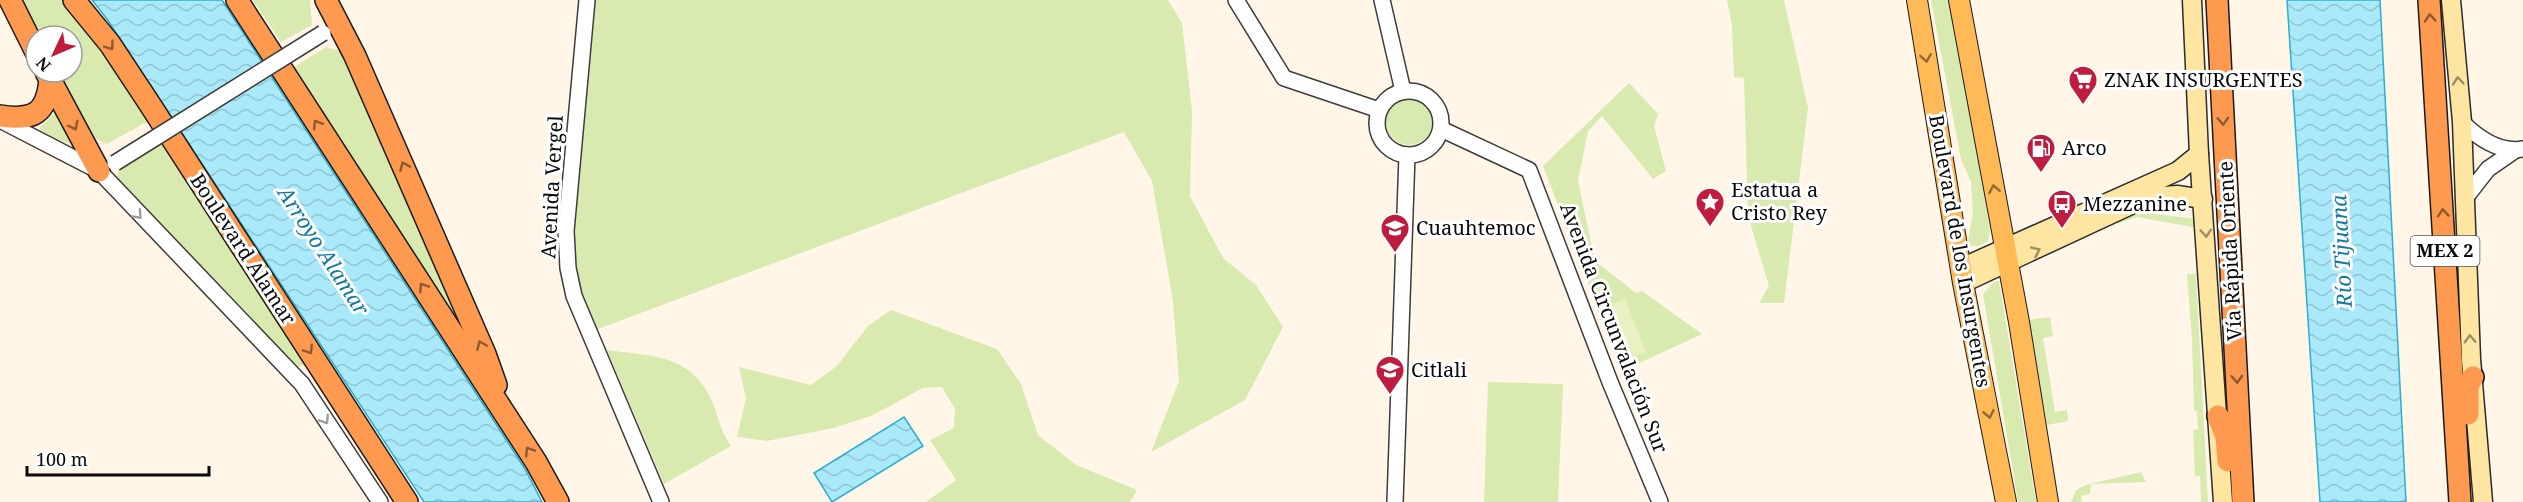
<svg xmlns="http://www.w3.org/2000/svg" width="2523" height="502" viewBox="0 0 2523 502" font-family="'Noto Serif',serif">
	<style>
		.green { fill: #d8eab0 }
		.pitch { fill: #e9f1c2 }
		.water { fill: url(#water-waves); stroke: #2caed4; stroke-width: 1.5 }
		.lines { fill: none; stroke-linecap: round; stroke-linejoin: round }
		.tertiary-casing { stroke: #3d3d3d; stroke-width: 18 }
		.secondary-casing { stroke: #2c2c2c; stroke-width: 21 }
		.primary-casing { stroke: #1b1b1b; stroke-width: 22 }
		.trunk-casing { stroke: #1b1b1b; stroke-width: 24 }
		.tertiary { stroke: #fff; stroke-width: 15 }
		.secondary { stroke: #ffe5a2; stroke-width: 18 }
		.primary { stroke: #ffb957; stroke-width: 20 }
		.trunk { stroke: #fe9a50; stroke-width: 21 }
		.tertiary-bridge-casing { stroke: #3d3d3d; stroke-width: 18; stroke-linecap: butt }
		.tertiary-bridge { stroke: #fff; stroke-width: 15 }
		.oneway { stroke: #905930 }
		.oneway2 { stroke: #916a34 }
		.oneway3 { stroke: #9d8d65 }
		.oneway4 { stroke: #9d9d9d }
		.labels { text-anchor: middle; stroke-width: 6; stroke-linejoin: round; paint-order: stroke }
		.shield { fill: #fff; stroke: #545454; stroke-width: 1.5 }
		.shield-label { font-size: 18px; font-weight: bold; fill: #0a0a0a }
		.poi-label { font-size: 20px; fill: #0a0a0a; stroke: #fff; text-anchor: start }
		.street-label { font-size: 20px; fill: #0a0a0a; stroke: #fff }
		.water-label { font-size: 21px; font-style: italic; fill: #0f7aa0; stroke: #fff }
	</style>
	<defs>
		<pattern id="water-waves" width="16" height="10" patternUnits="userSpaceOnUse" patternTransform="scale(1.5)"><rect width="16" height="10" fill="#a9e9f9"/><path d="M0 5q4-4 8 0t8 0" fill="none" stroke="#90c6d4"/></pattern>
	</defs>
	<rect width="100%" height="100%" fill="#fff6e7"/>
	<!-- green -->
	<g class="green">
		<polygon points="15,0 65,0 100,45 150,120 107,144 87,135 52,72 72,72 72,36 36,36"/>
		<polygon points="253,0 310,0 312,25 281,42"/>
		<polygon points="583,0 1168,0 1182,23 1192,111 1190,196 1223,258 1256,285 1283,327 1245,400 1151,452 1179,381 1173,301 1152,181 1124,132 590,332 565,236"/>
		<polygon points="1727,0 1784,0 1808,108 1784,303 1759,303 1769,286 1748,216 1744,78 1734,77 1732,25"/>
		<polygon points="1931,0 1950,0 1990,230 1988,241 1980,246 1971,246 1968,241 1973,212 1971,182 1961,159"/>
		<polygon points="326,47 343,52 472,351 294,67"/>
		<polygon points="1629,83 1658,114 1654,126 1666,171 1653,179 1602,116 1588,131 1578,181 1595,261 1636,293 1642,291 1702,334 1622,371 1543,166"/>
		<circle cx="1409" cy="122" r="23"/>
		<polygon points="55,112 71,142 70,144 54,138 39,129"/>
		<polygon points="162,142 305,364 299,367 254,326 118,182 117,175 120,167"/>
		<polygon points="2130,211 2197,219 2198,228 2137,217 2117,224 2114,218"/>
		<polygon points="2187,274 2196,274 2208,502 2201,502 2200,476 2195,476 2193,430 2198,429 2197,411 2194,411 2192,339"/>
		<polygon points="1995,281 1999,281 2036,502 2018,502 1983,294"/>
		<polygon points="891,310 997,349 1021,384 1038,435 1076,465 1137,490 1130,502 926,502 956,480 930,440 954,428 955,409 942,387 923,388 871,416 833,428 767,441 737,437 746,398 739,367 811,385 837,366 868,326"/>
		<polygon points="2050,317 2053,336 2043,338 2055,412 2067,410 2068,421 2047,425 2029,320"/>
		<path d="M607,350c41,6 80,3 102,45 9,17 10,35 22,51l-67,38z"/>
		<polygon points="1488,382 1563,384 1558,502 1484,502"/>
		<polygon points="2141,472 2146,482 2091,484 2090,494 2081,496 2082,502 2071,502 2076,490 2086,485"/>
	</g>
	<!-- pitch -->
	<polygon class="pitch" points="1625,299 1646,352 1620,362 1599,310"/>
	<!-- water -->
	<g class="water">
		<polygon points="92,0 222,0 525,469 542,502 424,502 107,19"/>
		<polygon points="2287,0 2380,0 2406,502 2320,502"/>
		<polygon points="904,417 923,446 832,502 814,473"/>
	</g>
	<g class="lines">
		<!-- tertiary casing -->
		<g class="tertiary-casing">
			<g id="tertiary">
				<polyline points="587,0 566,231 568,268 574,296 661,502"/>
				<polyline points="1236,0 1284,78 1379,110"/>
				<polyline points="1382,0 1403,91"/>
				<circle cx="1409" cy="123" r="32"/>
				<polyline points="0,120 99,171"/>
				<path d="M2462,122c16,16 37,31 61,27"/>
				<polyline points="1441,129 1529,170 1610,382 1660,502"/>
				<polyline points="99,171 302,384 380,502"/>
				<polyline points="2466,197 2488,169 2514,151"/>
				<polyline points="1395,502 1407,155"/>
			</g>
		</g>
		<!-- secondary casing -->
		<g class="secondary-casing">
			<g id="secondary">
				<polyline points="2192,0 2199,154 2223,502"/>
				<polyline points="2451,0 2462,122 2471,359 2483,502"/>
				<polyline points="1961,268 2178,171 2199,154"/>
				<polyline points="1963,283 2148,197 2177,195 2203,199"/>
			</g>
		</g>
		<!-- primary casing -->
		<g class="primary-casing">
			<g id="primary">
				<polyline points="1917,0 1963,283 2006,502"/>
				<polyline points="1959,0 2019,322 2048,502"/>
			</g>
		</g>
		<!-- trunk casing -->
		<g class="trunk-casing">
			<g id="trunk">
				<polyline points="10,0 36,52"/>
				<polyline points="74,0 110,44 149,103 407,502"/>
				<polyline points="237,0 536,462 558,502"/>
				<polyline points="326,0 355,56 485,354 496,385"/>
				<polyline points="2217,0 2243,502"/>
				<polyline points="2429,0 2460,502"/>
				<polyline points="46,72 99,171"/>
				<path d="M0,116c33,5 47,-2 50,-37"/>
				<polyline points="2468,414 2468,386 2473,377"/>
				<polyline points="2218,416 2226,437 2228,461"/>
			</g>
		</g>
		<!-- tertiary -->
		<use href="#tertiary" class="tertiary"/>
		<!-- secondary -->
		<use href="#secondary" class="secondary"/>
		<!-- primary -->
		<use href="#primary" class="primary"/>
		<!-- trunk -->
		<use href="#trunk" class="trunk"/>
		<!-- tertiary-bridge casing -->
		<g class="tertiary-bridge-casing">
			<polyline id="tertiary-bridge" points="115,163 323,33"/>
		</g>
		<!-- tertiary-bridge -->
		<use href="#tertiary-bridge" class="tertiary-bridge"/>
	</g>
	<!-- one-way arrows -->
	<defs><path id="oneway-chevron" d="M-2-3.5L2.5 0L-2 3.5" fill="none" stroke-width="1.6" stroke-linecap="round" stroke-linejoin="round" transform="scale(1.5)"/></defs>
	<g class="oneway">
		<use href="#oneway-chevron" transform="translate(2430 18) rotate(-94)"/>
		<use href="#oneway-chevron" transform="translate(110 46) rotate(54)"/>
		<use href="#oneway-chevron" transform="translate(2223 121) rotate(87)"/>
		<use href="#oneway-chevron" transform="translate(317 124) rotate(-122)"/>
		<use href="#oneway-chevron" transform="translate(74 126) rotate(63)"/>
		<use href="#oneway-chevron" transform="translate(404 166) rotate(-114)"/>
		<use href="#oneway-chevron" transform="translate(2443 213) rotate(-94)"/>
		<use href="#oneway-chevron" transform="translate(423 287) rotate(-123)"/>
		<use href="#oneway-chevron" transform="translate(481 345) rotate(-113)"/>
		<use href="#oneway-chevron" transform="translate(309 350) rotate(57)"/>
		<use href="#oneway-chevron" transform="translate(2237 379) rotate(87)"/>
		<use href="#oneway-chevron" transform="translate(529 451) rotate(-123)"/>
	</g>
	<g class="oneway2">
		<use href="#oneway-chevron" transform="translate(1926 58) rotate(81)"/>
		<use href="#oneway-chevron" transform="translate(1994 189) rotate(-101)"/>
		<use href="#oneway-chevron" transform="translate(1989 414) rotate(79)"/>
	</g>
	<g class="oneway3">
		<use href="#oneway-chevron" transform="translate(2458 81) rotate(-95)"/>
		<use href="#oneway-chevron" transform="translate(2206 233) rotate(86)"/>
		<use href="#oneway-chevron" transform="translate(2036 251) rotate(-25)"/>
		<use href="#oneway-chevron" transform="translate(2470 339) rotate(-92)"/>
	</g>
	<g class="oneway4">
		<use href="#oneway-chevron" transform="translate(138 215) rotate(47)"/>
		<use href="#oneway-chevron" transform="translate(325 420) rotate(57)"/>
	</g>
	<!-- icons -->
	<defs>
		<g id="supermarket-pin" transform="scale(1.5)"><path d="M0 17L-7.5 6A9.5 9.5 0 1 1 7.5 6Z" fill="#c01c40" stroke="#fff"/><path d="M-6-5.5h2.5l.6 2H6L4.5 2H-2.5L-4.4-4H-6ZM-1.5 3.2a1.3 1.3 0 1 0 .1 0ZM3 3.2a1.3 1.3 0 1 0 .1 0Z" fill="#fff"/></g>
		<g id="fuel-pin" transform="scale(1.5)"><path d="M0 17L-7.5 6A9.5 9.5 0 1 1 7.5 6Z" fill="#c01c40" stroke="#fff"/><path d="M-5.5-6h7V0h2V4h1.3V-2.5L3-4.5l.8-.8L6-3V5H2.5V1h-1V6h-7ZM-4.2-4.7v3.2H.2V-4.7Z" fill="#fff"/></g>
		<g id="sight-pin" transform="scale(1.5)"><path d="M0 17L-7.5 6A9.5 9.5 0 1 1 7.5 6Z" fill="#c01c40" stroke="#fff"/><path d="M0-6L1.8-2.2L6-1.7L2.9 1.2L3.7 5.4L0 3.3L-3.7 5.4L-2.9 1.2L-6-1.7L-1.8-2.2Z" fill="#fff"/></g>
		<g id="bus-pin" transform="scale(1.5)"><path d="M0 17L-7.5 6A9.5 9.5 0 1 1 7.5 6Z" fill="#c01c40" stroke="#fff"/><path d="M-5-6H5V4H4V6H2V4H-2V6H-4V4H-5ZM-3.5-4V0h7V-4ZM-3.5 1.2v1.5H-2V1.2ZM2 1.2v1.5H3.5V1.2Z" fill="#fff"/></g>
		<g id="school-pin" transform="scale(1.5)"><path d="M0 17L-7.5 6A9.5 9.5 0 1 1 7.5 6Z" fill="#c01c40" stroke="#fff"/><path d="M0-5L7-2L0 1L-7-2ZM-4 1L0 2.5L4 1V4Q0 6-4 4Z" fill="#fff"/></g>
	</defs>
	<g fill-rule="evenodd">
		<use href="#supermarket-pin" x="2083" y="80"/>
		<use href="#fuel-pin" x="2041" y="148"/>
		<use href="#sight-pin" x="1710" y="202"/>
		<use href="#bus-pin" x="2062" y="204"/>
		<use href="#school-pin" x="1395" y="228"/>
		<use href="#school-pin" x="1390" y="370"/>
	</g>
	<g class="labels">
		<!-- shield labels -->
		<rect class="shield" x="2410.5" y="236" width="69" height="30" rx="4.5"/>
		<g class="shield-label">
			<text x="2445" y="257">MEX 2</text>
		</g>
		<!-- poi labels -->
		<g class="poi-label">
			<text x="2104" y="87">ZNAK INSURGENTES</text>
			<text x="2062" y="155">Arco</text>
			<text x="1731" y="197">Estatua a<tspan x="1731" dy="23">Cristo Rey</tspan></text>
			<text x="2083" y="211">Mezzanine</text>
			<text x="1416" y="235">Cuauhtemoc</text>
			<text x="1411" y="377">Citlali</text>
		</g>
		<!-- street labels -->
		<g class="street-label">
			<text transform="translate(552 187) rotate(-87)" y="7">Avenida Vergel</text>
			<text transform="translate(243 249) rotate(57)" y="7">Boulevard Alamar</text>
			<text transform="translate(1960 251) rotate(80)" y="7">Boulevard de los Insurgentes</text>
			<text transform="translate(2230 251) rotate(-93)" y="7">Vía Rápida Oriente</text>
			<text transform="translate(1614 328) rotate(69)" y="7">Avenida Circunvalación Sur</text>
		</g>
		<!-- water labels -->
		<g class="water-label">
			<text transform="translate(323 251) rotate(57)" y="7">Arroyo Alamar</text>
			<text transform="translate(2342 251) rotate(-93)" y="7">Río Tijuana</text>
		</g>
	</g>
	<!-- north arrow -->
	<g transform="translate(54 54) rotate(226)"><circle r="28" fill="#ffffff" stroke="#9d9d9d" stroke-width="1.5"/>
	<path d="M0-4.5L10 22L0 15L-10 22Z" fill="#c01c40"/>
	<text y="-9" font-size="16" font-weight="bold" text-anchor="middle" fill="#0a0a0a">N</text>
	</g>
	<!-- scale -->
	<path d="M27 466v9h182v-9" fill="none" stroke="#0a0a0a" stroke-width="3"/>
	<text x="36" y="466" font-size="18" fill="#0a0a0a" stroke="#ffffff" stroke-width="4.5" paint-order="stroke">100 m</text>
</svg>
